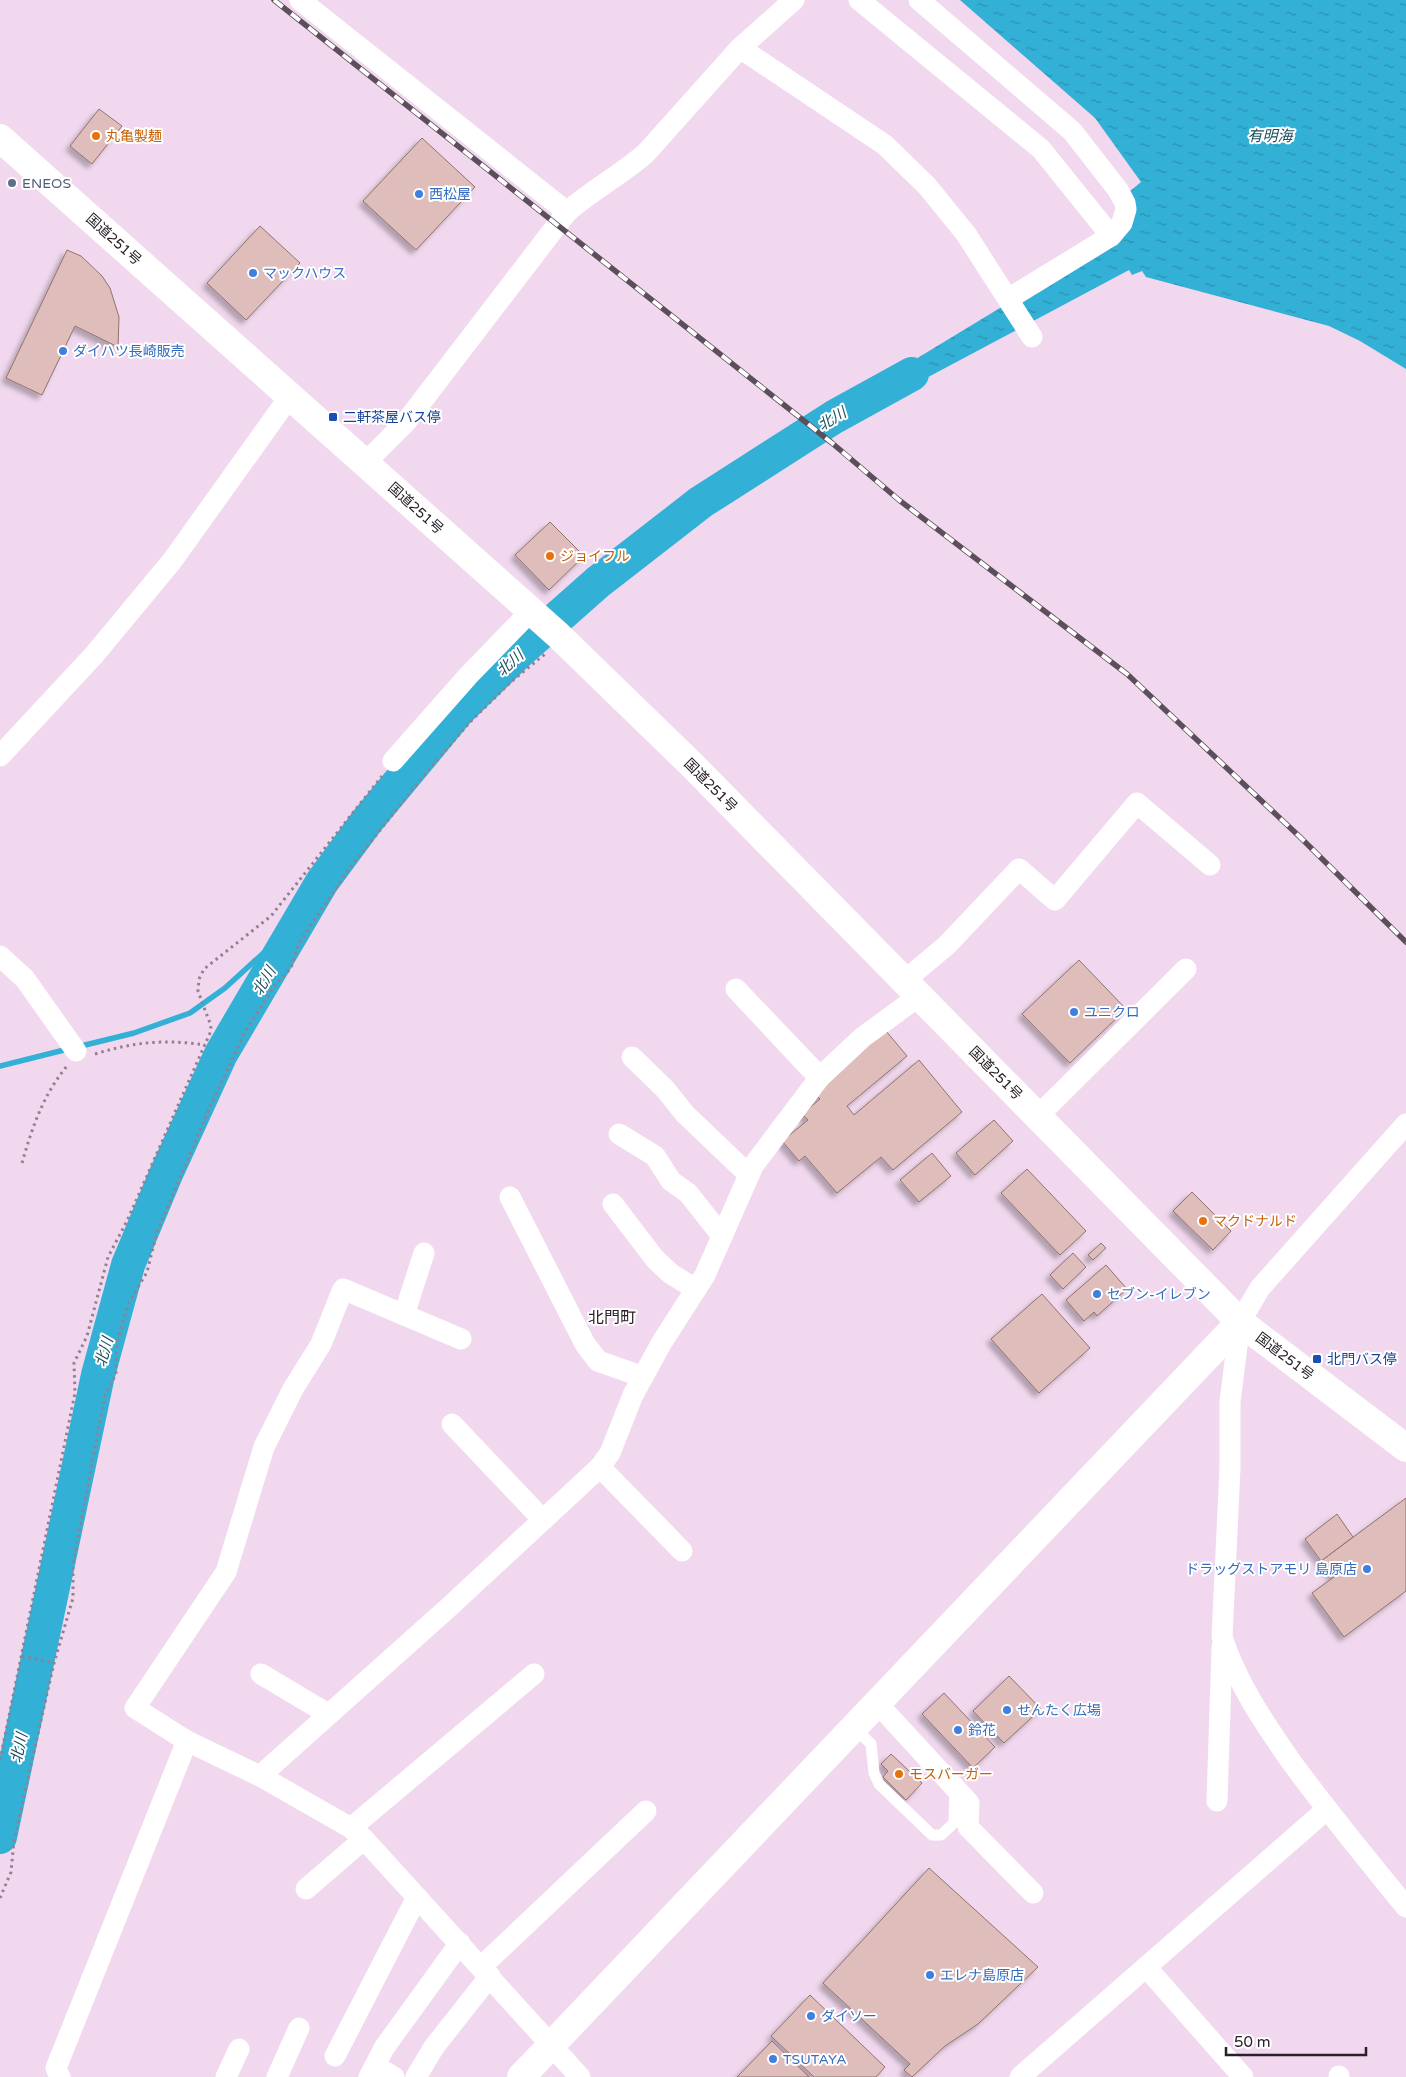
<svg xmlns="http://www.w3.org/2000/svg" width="1406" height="2077" viewBox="0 0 1406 2077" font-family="'Varela Round','Noto Sans JP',sans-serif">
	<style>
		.water { fill: url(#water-ripples) }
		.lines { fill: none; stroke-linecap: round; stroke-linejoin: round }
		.stream { stroke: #33b0d6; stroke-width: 5.5 }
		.river { stroke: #33b0d6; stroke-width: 34 }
		.building { fill: #dfbdba; stroke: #91726f; filter: url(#shadow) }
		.path { stroke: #928090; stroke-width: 3; stroke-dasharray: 2.5 4; stroke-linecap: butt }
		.service { stroke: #fff; stroke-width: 11 }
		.minor { stroke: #fff; stroke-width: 21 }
		.tertiary { stroke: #fff; stroke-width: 28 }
		.trunk { stroke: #fff; stroke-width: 28 }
		.rail-casing { stroke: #5c4f5b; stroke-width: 5.5 }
		.rail { stroke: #fff; stroke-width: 4; stroke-dasharray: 11; stroke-linecap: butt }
		.food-dot { fill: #e8710a; stroke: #fff; stroke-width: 2 }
		.service-dot { fill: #5c6f8a; stroke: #fff; stroke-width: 2 }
		.shop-dot { fill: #3f7fe0; stroke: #fff; stroke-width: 2 }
		.transit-dot { fill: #1a4fb4; stroke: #fff; stroke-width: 2 }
		.labels { text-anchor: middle; stroke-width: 4; stroke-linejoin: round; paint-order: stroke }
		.food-label { font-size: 14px; fill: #c56008; stroke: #fff; text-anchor: start }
		.service-label { font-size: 14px; fill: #4e5e75; stroke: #fff; text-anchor: start }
		.shop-label { font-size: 14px; fill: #366cbe; stroke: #fff; text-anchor: start }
		.street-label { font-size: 14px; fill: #292028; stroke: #fff }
		.transit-label { font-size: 14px; fill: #164399; stroke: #fff; text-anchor: start }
		.water-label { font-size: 15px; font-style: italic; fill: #1c4e5f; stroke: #fff }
		.quarter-label { font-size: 16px; fill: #292028; stroke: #fff }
	</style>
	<defs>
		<pattern id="water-ripples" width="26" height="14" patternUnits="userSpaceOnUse" patternTransform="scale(1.25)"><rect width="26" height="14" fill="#33b0d6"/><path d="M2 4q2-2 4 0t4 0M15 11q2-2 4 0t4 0" fill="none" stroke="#2b8fae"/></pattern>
		<filter id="shadow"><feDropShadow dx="-4.5" dy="4.5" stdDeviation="2.5" flood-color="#0004"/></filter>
	</defs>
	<rect width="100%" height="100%" fill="#f1d8ee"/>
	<!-- water -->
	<polygon class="water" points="960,0 1406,0 1406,369 1360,341 1329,326 1146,277 1142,271 1132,275 1129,270 917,383 906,365 1112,240 1129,192 1141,182 1095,118"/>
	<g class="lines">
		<!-- stream -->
		<g class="stream">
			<polyline points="77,1047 134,1033 190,1013 225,988 269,948 286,940"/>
			<polyline points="0,1066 68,1049"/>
		</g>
		<!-- river -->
		<polyline class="river" points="0,1837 98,1375 128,1265 166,1174 221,1054 322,882 367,821 459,710 520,651 598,582 701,502 834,417 912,374"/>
	</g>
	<!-- building -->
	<g class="building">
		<polygon points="99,109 122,126 92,164 70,146"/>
		<polygon points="422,138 475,187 416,250 363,201"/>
		<polygon points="260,226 300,263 246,320 207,283"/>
		<polygon points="67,250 81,256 102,276 110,288 119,317 118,347 75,326 42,395 6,378"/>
		<polygon points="550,522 584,556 549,590 515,555"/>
		<polygon points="1079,960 1126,1009 1070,1063 1022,1014"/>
		<polygon points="886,1031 907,1056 847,1106 854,1115 919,1060 962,1112 893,1170 881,1157 837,1193 805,1156 799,1161 782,1141 808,1120 802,1114 820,1099 816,1095 825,1082"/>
		<polygon points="994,1120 1013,1141 975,1175 956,1153"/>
		<polygon points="932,1153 951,1176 919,1202 900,1180"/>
		<polygon points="1027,1169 1086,1231 1060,1255 1001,1193"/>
		<polygon points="1192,1192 1231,1231 1213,1250 1173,1211"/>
		<polygon points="1101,1243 1106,1248 1093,1260 1088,1255"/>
		<polygon points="1073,1253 1086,1267 1063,1289 1050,1275"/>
		<polygon points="1106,1265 1127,1289 1097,1316 1094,1312 1084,1321 1066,1300"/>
		<polygon points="1042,1294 1090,1348 1039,1393 991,1339"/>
		<polygon points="1406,1498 1406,1591 1344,1637 1312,1593 1334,1577 1321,1561"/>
		<polygon points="1337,1514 1353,1537 1321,1561 1305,1539"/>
		<polygon points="1009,1676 1041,1709 1004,1743 973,1711"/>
		<polygon points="944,1693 995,1747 973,1768 922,1714"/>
		<polygon points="891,1754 922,1783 906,1800 883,1777 888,1771 881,1764"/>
		<polygon points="929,1868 1038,1967 978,2024 945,2046 912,2077 904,2070 910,2064 823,1983"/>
		<polygon points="810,1995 885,2067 876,2077 814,2077 771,2036"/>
		<polygon points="772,2041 809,2077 737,2077"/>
	</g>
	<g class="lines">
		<!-- path -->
		<g class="path">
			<path d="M95,1054c38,-12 71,-15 110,-9"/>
			<path d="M22,1163c10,-35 21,-68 45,-97"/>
			<polyline points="22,1656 54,1663"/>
			<polyline points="0,1760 75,1393 74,1363 87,1336 108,1257 127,1221 210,1033 211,1026 198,991 199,979 204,969 271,916 382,776"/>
			<polyline points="0,1898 11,1872 14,1840 54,1663 73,1598 73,1564 105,1395 116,1374 117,1343 128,1304 147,1272 157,1232 209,1109 244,1034 274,986 291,968 299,943 349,869 420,780 470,722 512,681 545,654"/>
		</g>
		<!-- service -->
		<polyline class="service" points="854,1727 871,1744 874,1773 879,1784 932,1835 941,1835 954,1823 955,1789"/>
		<!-- minor -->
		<g class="minor">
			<polyline points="300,0 567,212"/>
			<polyline points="859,0 1041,149 1111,236"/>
			<polyline points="919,0 1072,131 1118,190 1125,203 1126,209 1122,223 1111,236 1008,299"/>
			<polyline points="740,48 885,145 927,186 966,234 1032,337"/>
			<path d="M365,463l41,-41 161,-210c25,-22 54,-37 79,-59l94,-105 54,-48"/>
			<polyline points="0,756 94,655 172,561 290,396"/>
			<polyline points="393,761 468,676 531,611"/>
			<polyline points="0,956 25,979 76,1051"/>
			<polyline points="904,981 947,945 1019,869 1055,900 1137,803 1210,865"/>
			<polygon points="736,989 820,1077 809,1067"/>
			<polyline points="632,1057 665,1089 685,1114 749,1175"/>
			<polyline points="1038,1116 1186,969"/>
			<path d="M1406,1124l-146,164 -20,34 -10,80v66l-8,169c15,46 41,84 68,123 37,51 76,98 116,147"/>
			<polyline points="619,1134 655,1156 671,1181 688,1193 722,1236"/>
			<polyline points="510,1197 585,1344 598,1361 643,1377"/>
			<polyline points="613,1204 655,1259 671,1274 696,1289"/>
			<polyline points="404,1315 424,1253"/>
			<polyline points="461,1339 343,1289 321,1344 293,1389 264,1447 226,1572 135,1708 187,1741 260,1776 351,1828 364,1839 580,2077"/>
			<polyline points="452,1424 543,1520"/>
			<polyline points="600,1467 682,1551"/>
			<polyline points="261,1674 328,1714"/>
			<polyline points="877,1703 969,1803 968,1827 1033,1893"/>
			<polyline points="260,1776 448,1608 600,1467 610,1453 633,1395 662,1342 705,1275 753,1166 820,1077 863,1037 919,996"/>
			<polyline points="1217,1801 1222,1647"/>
			<polyline points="351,1828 534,1674"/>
			<polyline points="306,1889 364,1839"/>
			<polyline points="481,1967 646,1811"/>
			<polyline points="1146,1967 1243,2077"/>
			<polyline points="335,2056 417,1897"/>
			<polyline points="375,2066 394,2077"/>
			<polyline points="60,2077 56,2068 187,1741"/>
			<polyline points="226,2077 239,2049"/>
			<polyline points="277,2077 299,2028"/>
			<polyline points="369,2077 384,2048 460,1943"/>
			<polyline points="416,2077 434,2047 490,1976"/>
			<polyline points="1020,2077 1326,1810"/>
			<polyline points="1339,2077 1339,2076"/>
		</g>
		<!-- tertiary -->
		<polyline class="tertiary" points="521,2077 1240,1322"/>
		<!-- trunk -->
		<polyline class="trunk" points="0,138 558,635 693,766 1240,1322 1406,1448"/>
		<!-- rail casing -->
		<g class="rail-casing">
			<polyline id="rail" points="274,0 832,443 899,500 1127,674 1301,838 1406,942"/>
		</g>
		<!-- rail -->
		<use href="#rail" class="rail"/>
	</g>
	<!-- markers -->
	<g class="food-dot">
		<circle cx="96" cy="136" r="5"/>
		<circle cx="550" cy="556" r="5"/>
		<circle cx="1203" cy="1221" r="5"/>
		<circle cx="899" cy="1774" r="5"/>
	</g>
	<circle class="service-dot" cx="12" cy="183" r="5"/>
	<g class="shop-dot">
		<circle cx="419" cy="194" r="5"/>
		<circle cx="253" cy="273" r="5"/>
		<circle cx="63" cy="351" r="5"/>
		<circle cx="1074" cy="1012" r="5"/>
		<circle cx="1097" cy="1294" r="5"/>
		<circle cx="1367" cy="1569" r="5"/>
		<circle cx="1007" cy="1710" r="5"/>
		<circle cx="958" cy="1730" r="5"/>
		<circle cx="930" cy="1975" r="5"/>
		<circle cx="811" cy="2016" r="5"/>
		<circle cx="773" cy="2059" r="5"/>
	</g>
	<g class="transit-dot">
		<rect x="328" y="412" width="10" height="10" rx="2.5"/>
		<rect x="1312" y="1354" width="10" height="10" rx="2.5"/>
	</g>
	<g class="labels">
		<!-- food labels -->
		<g class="food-label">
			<text x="106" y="141">丸亀製麺</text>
			<text x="560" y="561">ジョイフル</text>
			<text x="1213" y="1226">マクドナルド</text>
			<text x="909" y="1779">モスバーガー</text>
		</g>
		<!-- service labels -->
		<g class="service-label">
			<text x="22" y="188">ENEOS</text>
		</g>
		<!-- shop labels -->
		<g class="shop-label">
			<text x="429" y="199">西松屋</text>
			<text x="263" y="278">マックハウス</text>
			<text x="73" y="356">ダイハツ長崎販売</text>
			<text x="1084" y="1017">ユニクロ</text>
			<text x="1107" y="1299">セブン-イレブン</text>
			<text x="1357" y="1574" text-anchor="end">ドラッグストアモリ 島原店</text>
			<text x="1017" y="1715">せんたく広場</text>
			<text x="968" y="1735">鈴花</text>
			<text x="940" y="1980">エレナ島原店</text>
			<text x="821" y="2021">ダイソー</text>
			<text x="783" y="2064">TSUTAYA</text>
		</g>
		<!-- street labels -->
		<g class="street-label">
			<text transform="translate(114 239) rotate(42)" y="5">国道251号</text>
			<text transform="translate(416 508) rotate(42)" y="5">国道251号</text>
			<text transform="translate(711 785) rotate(45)" y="5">国道251号</text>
			<text transform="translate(996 1073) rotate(45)" y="5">国道251号</text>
			<text transform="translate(1285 1356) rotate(37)" y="5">国道251号</text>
		</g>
		<!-- transit labels -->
		<g class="transit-label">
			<text x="343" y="422">二軒茶屋バス停</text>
			<text x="1327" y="1364">北門バス停</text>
		</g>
		<!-- water labels -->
		<g class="water-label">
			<text x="1270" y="141">有明海</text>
			<text transform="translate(832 419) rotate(-31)" y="5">北川</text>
			<text transform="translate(510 663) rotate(-42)" y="5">北川</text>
			<text transform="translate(264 981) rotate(-59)" y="5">北川</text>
			<text transform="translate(104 1352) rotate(-74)" y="5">北川</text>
			<text transform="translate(19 1748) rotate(-78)" y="5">北川</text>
		</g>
		<!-- quarter labels -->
		<g class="quarter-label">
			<text x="612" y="1323">北門町</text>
		</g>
	</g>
	<!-- scale -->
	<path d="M1226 2047v8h140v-8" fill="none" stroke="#292028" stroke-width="2.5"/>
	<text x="1234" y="2047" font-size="15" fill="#292028" stroke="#ffffff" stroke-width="4" paint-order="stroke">50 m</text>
</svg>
